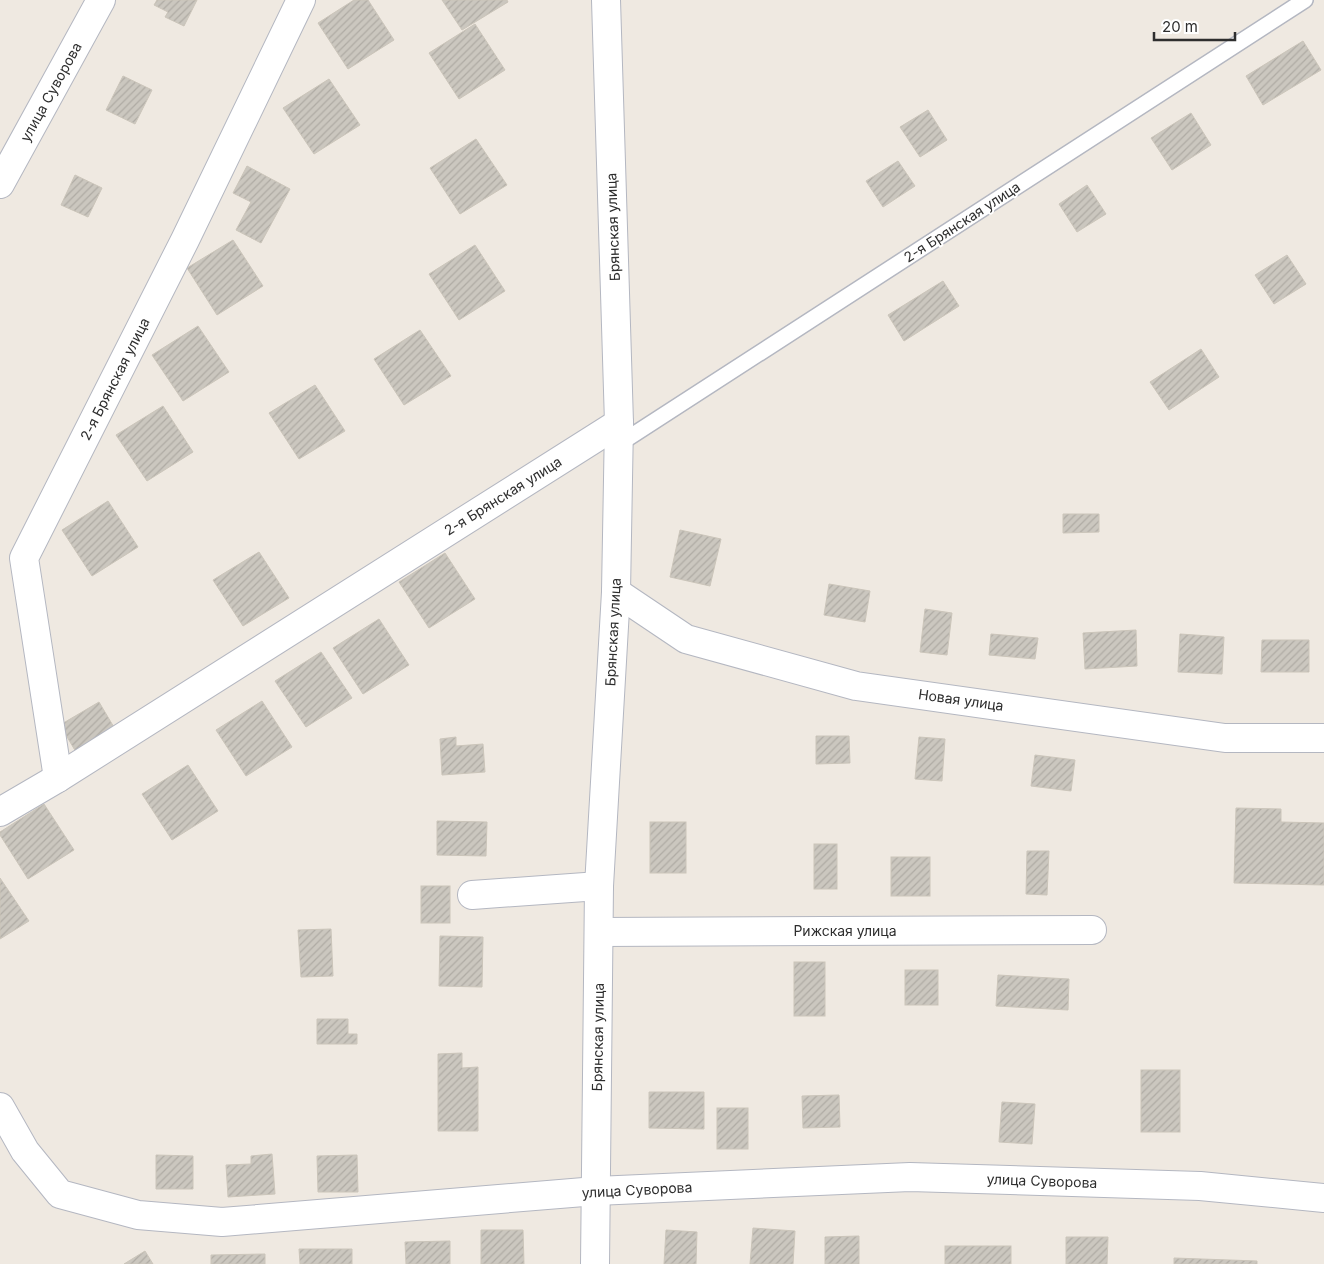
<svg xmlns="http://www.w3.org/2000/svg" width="1324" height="1264" viewBox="0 0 1324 1264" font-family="Inter,sans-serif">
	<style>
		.building { fill: url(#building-hatch); stroke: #cbc5ba }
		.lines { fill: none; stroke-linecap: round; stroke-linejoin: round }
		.lane-casing { stroke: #b4b7c1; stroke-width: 18 }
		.street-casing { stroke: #b4b7c1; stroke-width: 30 }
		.lane { stroke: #fff; stroke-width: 15 }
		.street { stroke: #fff; stroke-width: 28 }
		.labels { text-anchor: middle; stroke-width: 4; stroke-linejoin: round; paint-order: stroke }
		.street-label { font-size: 14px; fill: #2e2e2e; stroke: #fff }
	</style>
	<defs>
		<pattern id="building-hatch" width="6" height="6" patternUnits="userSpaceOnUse" patternTransform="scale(1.25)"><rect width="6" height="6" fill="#cbc7bf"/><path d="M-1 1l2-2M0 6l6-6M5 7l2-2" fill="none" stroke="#afaba4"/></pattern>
	</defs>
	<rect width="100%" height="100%" fill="#efe9e1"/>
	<!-- building -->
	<g class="building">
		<polygon points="157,0 197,0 184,26 165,17 168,12 154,5"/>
		<polygon points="354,0 368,0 394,40 348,69 318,23"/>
		<polygon points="442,0 507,0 508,2 462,30"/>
		<polygon points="475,24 505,70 459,99 429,53"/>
		<polygon points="1303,41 1321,70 1263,105 1246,76"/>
		<polygon points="123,76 152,90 135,124 106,110"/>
		<polygon points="329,79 360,125 314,154 283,108"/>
		<polygon points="928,110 947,140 920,157 900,127"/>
		<polygon points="1191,113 1211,145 1172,170 1151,138"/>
		<polygon points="476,139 507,185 460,214 430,168"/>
		<polygon points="898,161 915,186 883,207 866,181"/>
		<polygon points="247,166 290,189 261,243 236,230 251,202 233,193"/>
		<polygon points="75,175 102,188 88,217 61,205"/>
		<polygon points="1087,185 1106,214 1077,232 1059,204"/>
		<polygon points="233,240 263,286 217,315 187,268"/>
		<polygon points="475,245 505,291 459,320 429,274"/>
		<polygon points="1287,255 1306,284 1274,304 1255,275"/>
		<polygon points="943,281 959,306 904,341 888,315"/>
		<polygon points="198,326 229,372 183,401 152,355"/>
		<polygon points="420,330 451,376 404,405 374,359"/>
		<polygon points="1201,349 1219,377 1169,410 1150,382"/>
		<polygon points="315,385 345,431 299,459 269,413"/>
		<polygon points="163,406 193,452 147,481 116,435"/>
		<polygon points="108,501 138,547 92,576 62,530"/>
		<polygon points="1063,514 1099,514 1099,532 1063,533"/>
		<polygon points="680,530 721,539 710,586 670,577"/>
		<polygon points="259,552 289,598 243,626 213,580"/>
		<polygon points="445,553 475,599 429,628 399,582"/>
		<polygon points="829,584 870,591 865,622 824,615"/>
		<polygon points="925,609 952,613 947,655 920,652"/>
		<polygon points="379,619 409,665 363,694 333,648"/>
		<polygon points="1136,630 1137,666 1085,669 1083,633"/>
		<polygon points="991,634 1038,638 1035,659 989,655"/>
		<polygon points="1180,634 1224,637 1222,674 1178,672"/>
		<polygon points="1262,640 1309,640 1309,672 1261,672"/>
		<polygon points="321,652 352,698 306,727 275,681"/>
		<polygon points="262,701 292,747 246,776 216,730"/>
		<polygon points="99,702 115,729 76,752 60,725"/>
		<polygon points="816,736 849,736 850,763 816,764"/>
		<polygon points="456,737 456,746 483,744 485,772 442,775 440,739"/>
		<polygon points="919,737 945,739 942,781 915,779"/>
		<polygon points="1035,755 1075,760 1071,791 1031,786"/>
		<polygon points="188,765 218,811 172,840 142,794"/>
		<polygon points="44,804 74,850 28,879 0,835 0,832"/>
		<polygon points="1236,808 1281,809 1281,822 1324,823 1324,885 1234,883"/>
		<polygon points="437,821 487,822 486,856 437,855"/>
		<rect x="650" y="822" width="36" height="51"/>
		<rect x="814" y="844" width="23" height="45"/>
		<polygon points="1027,851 1049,851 1047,895 1026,894"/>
		<rect x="891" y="857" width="39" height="39"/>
		<polygon points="0,878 29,921 0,939"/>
		<rect x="421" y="886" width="29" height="37"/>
		<polygon points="331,929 333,976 301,977 298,930"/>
		<polygon points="440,936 483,937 482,987 439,986"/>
		<rect x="794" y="962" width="31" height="54"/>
		<rect x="905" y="970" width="33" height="35"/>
		<polygon points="998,975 1069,979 1068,1010 996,1006"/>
		<polygon points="317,1019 348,1019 348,1034 357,1034 357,1044 317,1044"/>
		<polygon points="462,1053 462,1068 478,1067 478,1131 438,1131 438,1054"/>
		<rect x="1141" y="1070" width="39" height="62"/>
		<polygon points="649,1092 704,1092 704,1129 649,1128"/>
		<polygon points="839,1095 840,1127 803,1128 802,1096"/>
		<polygon points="1002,1102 1035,1104 1032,1144 999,1142"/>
		<rect x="717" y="1108" width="31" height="41"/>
		<polygon points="272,1154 275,1194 228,1197 226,1165 251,1164 251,1156"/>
		<polygon points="156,1155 193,1156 193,1189 156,1189"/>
		<polygon points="357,1155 358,1192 318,1192 317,1156"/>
		<polygon points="753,1228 795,1231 793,1264 750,1264"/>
		<polygon points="481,1230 523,1230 524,1264 481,1264"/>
		<polygon points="666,1230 697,1232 696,1264 664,1264"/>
		<polygon points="859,1236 859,1264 825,1264 825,1237"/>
		<polygon points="1066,1237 1108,1237 1107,1264 1066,1264"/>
		<polygon points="450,1241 450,1264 406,1264 405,1242"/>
		<rect x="945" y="1246" width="66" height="18"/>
		<polygon points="299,1249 352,1249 352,1264 300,1264"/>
		<polygon points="145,1251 153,1264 124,1264"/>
		<polygon points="265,1254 265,1264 211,1264 211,1255"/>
		<polygon points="1174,1258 1257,1261 1257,1264 1174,1264"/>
	</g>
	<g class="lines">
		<!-- lane casing -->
		<g class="lane-casing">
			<polyline id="lane" points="619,444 1305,0"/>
		</g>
		<!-- street casing -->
		<g class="street-casing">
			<g id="street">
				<polyline points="0,184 101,0"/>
				<polyline points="616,592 686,639 856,686 1225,738 1324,738"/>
				<polyline points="58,778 24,558 185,240 301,0"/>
				<polyline points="0,812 58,778 619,423"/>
				<polyline points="472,895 599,886"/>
				<polyline points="599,932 1092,930"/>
				<polyline points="0,1107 25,1151 60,1194 138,1215 222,1222 596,1191 910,1177 1200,1186 1324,1198"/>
				<polyline points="595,1264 599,886 616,592 619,423 606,0"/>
			</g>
		</g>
		<!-- lane -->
		<use href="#lane" class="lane"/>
		<!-- street -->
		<use href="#street" class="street"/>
	</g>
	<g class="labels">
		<!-- street labels -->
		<g class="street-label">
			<text transform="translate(51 92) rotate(-61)" y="5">улица Суворова</text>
			<text transform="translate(962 222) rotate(-33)" y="5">2-я Брянская улица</text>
			<text transform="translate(613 227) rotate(-92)" y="5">Брянская улица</text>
			<text transform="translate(115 379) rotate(-63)" y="5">2-я Брянская улица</text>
			<text transform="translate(503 496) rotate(-32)" y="5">2-я Брянская улица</text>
			<text transform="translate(613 632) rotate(-87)" y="5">Брянская улица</text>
			<text transform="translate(961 700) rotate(8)" y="5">Новая улица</text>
			<text x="845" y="936">Рижская улица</text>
			<text transform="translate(598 1037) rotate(-89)" y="5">Брянская улица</text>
			<text transform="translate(1042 1181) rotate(2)" y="5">улица Суворова</text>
			<text transform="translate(637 1190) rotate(-3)" y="5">улица Суворова</text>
		</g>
	</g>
	<!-- scale -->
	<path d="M1154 32v8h81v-8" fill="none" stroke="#2e2e2e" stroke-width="2.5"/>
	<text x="1162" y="32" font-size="15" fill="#2e2e2e" stroke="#ffffff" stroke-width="4" paint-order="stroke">20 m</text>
</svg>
